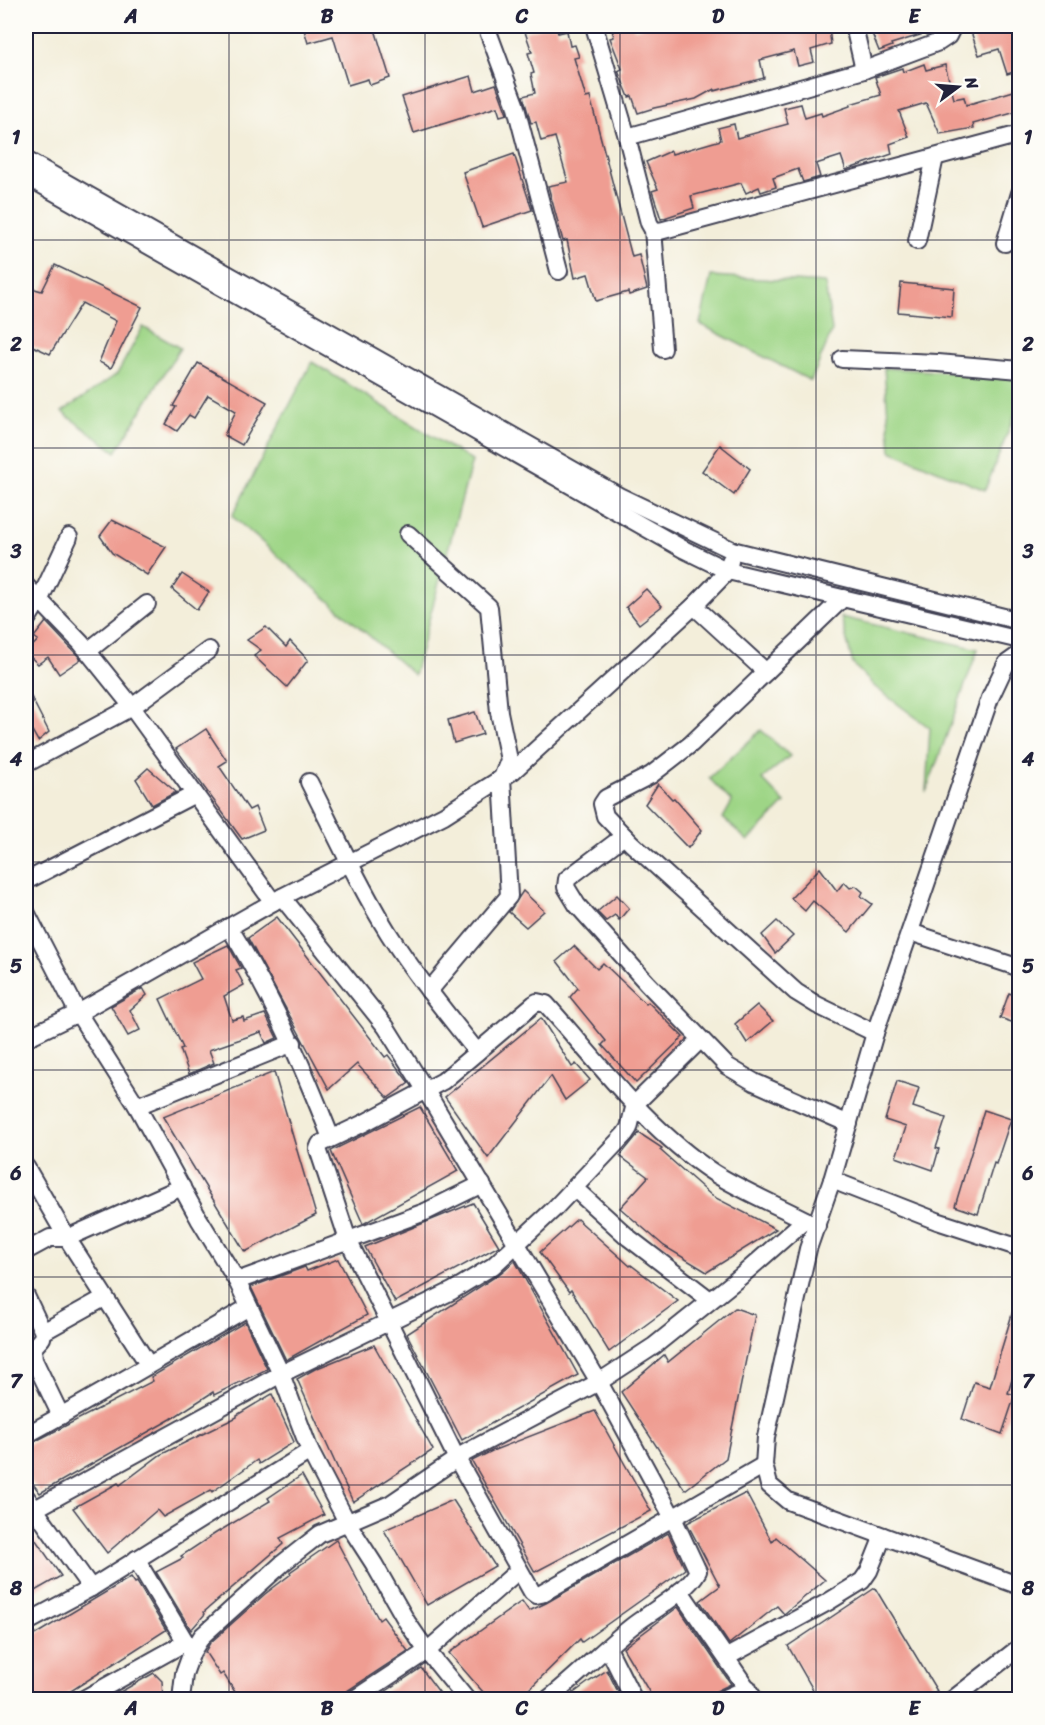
<svg xmlns="http://www.w3.org/2000/svg" width="1045" height="1725" viewBox="0 0 1045 1725" font-family="Sriracha,sans-serif">
	<style>
		.green { fill: #9ed586; stroke: #607c60; stroke-width: 1.5 }
		.building { fill: #ef9d92 }
		.lines { fill: none; stroke-linecap: round; stroke-linejoin: round }
		.minor-casing { stroke: #414153; stroke-width: 20 }
		.minor { stroke: #fff; stroke-width: 16 }
		.grid { fill: none; stroke: #22223b; stroke-width: 1.5; stroke-opacity: 0.55 }
		.neatline { fill: none; stroke: #22223b; stroke-width: 2 }
		.grid-label { font-size: 20px; text-anchor: middle; font-weight: bold; fill: #22223b }
	</style>
	<rect width="100%" height="100%" fill="#fdfcf7"/>
	<filter id="ink" filterUnits="userSpaceOnUse"><feTurbulence type="fractalNoise" baseFrequency=".0167" numOctaves="2"/><feDisplacementMap in="SourceGraphic" scale="12" xChannelSelector="R" yChannelSelector="G"/><feConvolveMatrix kernelMatrix="1 2 1 2 8 2 1 2 1" color-interpolation-filters="sRGB"/></filter>
	<filter id="wash" filterUnits="userSpaceOnUse"><feTurbulence type="fractalNoise" baseFrequency=".008" numOctaves="4" result="noise"/><feDisplacementMap in="SourceGraphic" scale="24" xChannelSelector="R" yChannelSelector="G"/><feGaussianBlur stdDeviation="1.35" result="paint"/><feColorMatrix in="noise" values="0 0 0 0 0 0 0 0 0 0 0 0 0 0 0 0 0 1.4 0 .05"/><feComposite in="paint" operator="in"/></filter>
	<g filter="url(#wash)">
		<rect width="100%" height="100%" fill="#f3eeda"/>
		<!-- green -->
		<g class="green">
			<polygon points="711,276 825,283 832,331 811,381 700,324"/>
			<polygon points="143,327 180,348 116,452 62,412 117,374"/>
			<polygon points="312,362 472,461 414,675 232,516"/>
			<polygon points="884,368 1019,376 1019,404 985,490 891,451"/>
			<polygon points="841,617 978,649 926,792 930,728 875,687 853,664"/>
			<polygon points="761,730 790,756 762,779 785,803 748,841 723,818 732,802 709,778"/>
		</g>
		<g id="blocks">
			<!-- building -->
			<g class="building">
				<polygon points="303,26 374,26 390,78 370,85 368,79 348,85 333,36 308,43"/>
				<polygon points="548,26 556,26 558,33 567,31 570,46 575,45 579,57 574,58 586,98 590,97 632,257 639,255 647,289 629,295 628,292 596,301 588,274 575,278 567,240 563,241 548,186 568,182 555,137 541,141 536,122 531,123 523,96 535,93 531,74 534,73 528,53 532,52 525,32"/>
				<polygon points="611,26 633,26 634,29 646,26 820,26 821,29 829,29 831,44 811,50 814,62 798,66 794,51 760,60 764,78 714,91 714,89 696,99 654,108 638,113 632,96 629,97 619,73 618,71 622,69 610,38 614,37"/>
				<polygon points="869,26 939,26 940,29 891,44 892,46 879,51"/>
				<polygon points="969,26 1020,26 1020,70 1007,74 999,49 979,55"/>
				<polygon points="924,64 926,70 945,65 954,99 964,97 966,105 1017,90 1020,111 973,124 974,128 940,134 926,103 899,111 909,137 890,144 892,154 846,170 841,156 816,164 820,177 803,182 798,169 773,178 776,187 761,192 759,187 746,193 741,183 691,196 694,208 661,219 652,191 658,189 646,162 671,151 672,154 721,140 718,128 734,124 737,138 788,124 784,108 801,104 805,118 821,113 822,116 850,106 850,104 881,95 875,77 902,68 903,72"/>
				<polygon points="471,76 475,91 496,84 507,114 500,116 497,107 414,133 402,97"/>
				<polygon points="514,154 532,210 482,227 463,172"/>
				<polygon points="55,265 142,307 111,368 99,362 116,321 82,303 50,354 26,343 26,299 31,288 42,291"/>
				<polygon points="901,283 954,288 952,317 898,312"/>
				<polygon points="198,363 267,402 242,445 224,435 236,411 208,395 194,418 189,415 177,431 166,424 176,407 173,406"/>
				<polygon points="720,445 750,469 734,495 702,471"/>
				<polygon points="112,520 166,547 147,575 112,553 100,536"/>
				<polygon points="182,574 209,592 197,610 172,589"/>
				<polygon points="646,589 662,606 639,624 626,607"/>
				<polygon points="46,622 81,659 59,674 48,657 38,664 26,653 38,640 34,637"/>
				<polygon points="266,627 286,647 290,641 308,660 287,687 254,656 261,650 247,640"/>
				<polygon points="26,687 49,732 38,741 26,720"/>
				<polygon points="475,712 483,734 454,743 448,720"/>
				<polygon points="206,729 227,761 219,766 249,810 255,807 264,830 242,839 176,749"/>
				<polygon points="148,768 176,792 152,805 136,779"/>
				<polygon points="658,784 672,799 674,798 702,830 688,848 645,804"/>
				<polygon points="820,868 837,891 844,882 850,888 856,886 863,892 861,896 872,904 849,932 813,901 805,911 791,898"/>
				<polygon points="523,891 544,911 526,927 509,912"/>
				<polygon points="617,895 629,908 619,920 615,915 606,921 597,912"/>
				<polygon points="277,917 385,1057 388,1055 409,1083 388,1098 357,1064 329,1089 248,938"/>
				<polygon points="777,921 793,936 775,953 762,935"/>
				<polygon points="228,945 241,968 236,970 244,985 224,996 232,1020 243,1017 244,1021 265,1014 277,1038 266,1043 261,1032 209,1050 214,1063 189,1074 180,1049 183,1048 160,999 201,979 192,962"/>
				<polygon points="574,946 597,969 603,963 646,1004 648,1002 683,1037 636,1083 602,1045 606,1041 570,997 578,988 557,961"/>
				<polygon points="143,988 147,995 130,1010 140,1030 128,1036 111,1006"/>
				<polygon points="1009,993 1020,997 1020,1025 1000,1018"/>
				<polygon points="757,1005 773,1021 747,1043 735,1024"/>
				<polygon points="541,1018 572,1067 576,1064 590,1080 565,1100 551,1076 488,1158 445,1097"/>
				<polygon points="274,1072 316,1215 245,1252 163,1117"/>
				<polygon points="897,1081 919,1088 913,1107 946,1118 936,1148 939,1149 933,1170 896,1157 906,1127 885,1120"/>
				<polygon points="420,1107 458,1171 363,1224 331,1151"/>
				<polygon points="984,1110 1011,1119 996,1164 994,1163 978,1214 955,1206"/>
				<polygon points="639,1133 662,1148 660,1150 712,1196 776,1229 707,1272 664,1246 620,1208 648,1177 620,1156"/>
				<polygon points="473,1203 499,1246 395,1302 365,1247"/>
				<polygon points="577,1219 630,1266 631,1265 678,1301 609,1352 571,1290 569,1292 540,1252"/>
				<polygon points="338,1259 367,1315 286,1360 251,1287 305,1267 307,1271"/>
				<polygon points="515,1261 578,1375 462,1440 407,1334 498,1275"/>
				<polygon points="1016,1301 1020,1302 1020,1363 1017,1363 1008,1393 1015,1395 1002,1434 962,1419 974,1382 990,1387"/>
				<polygon points="735,1308 755,1315 726,1458 685,1490 621,1392 664,1355 668,1362"/>
				<polygon points="245,1322 267,1369 214,1395 213,1392 171,1419 40,1493 26,1475 26,1446 153,1381 151,1377"/>
				<polygon points="374,1345 433,1450 353,1502 297,1379 315,1369"/>
				<polygon points="272,1394 294,1442 259,1464 257,1460 212,1492 211,1490 163,1517 157,1510 107,1553 73,1508 118,1483 120,1485 160,1455 237,1417 237,1415"/>
				<polygon points="595,1411 651,1511 535,1572 472,1461 492,1451"/>
				<polygon points="302,1475 324,1515 280,1538 283,1544 204,1612 205,1614 191,1630 156,1572 183,1558 181,1556 216,1533 270,1501 268,1498"/>
				<polygon points="746,1493 772,1542 776,1537 825,1580 784,1614 777,1606 729,1644 700,1601 720,1586 687,1523"/>
				<polygon points="453,1500 495,1566 427,1605 384,1530"/>
				<polygon points="26,1526 61,1576 26,1596"/>
				<polygon points="668,1533 685,1569 582,1642 580,1639 518,1700 490,1700 449,1653 522,1601 529,1611 546,1603"/>
				<polygon points="336,1540 379,1620 383,1617 408,1651 347,1691 343,1700 240,1700 223,1673 220,1675 205,1652 210,1643 265,1594 291,1574 290,1572"/>
				<polygon points="131,1577 135,1583 137,1582 166,1630 57,1700 36,1700 26,1686 26,1640"/>
				<polygon points="875,1588 937,1691 921,1700 819,1700 788,1646"/>
				<polygon points="678,1607 731,1684 716,1691 711,1700 690,1700 685,1693 674,1700 654,1700 623,1648"/>
				<polygon points="421,1668 445,1700 373,1700"/>
				<polygon points="607,1670 622,1700 564,1700 590,1681"/>
				<polygon points="154,1673 162,1681 163,1700 106,1700"/>
			</g>
		</g>
	</g>
	<g filter="url(#ink)">
		<use href="#blocks" fill-opacity="0" stroke="#414153" stroke-width="1.5"/>
		<g class="lines">
			<!-- minor casing -->
			<g class="minor-casing">
				<g id="minor">
					<polyline points="486,26 515,104 559,271"/>
					<polyline points="594,26 627,137 649,223 653,230 663,349"/>
					<polyline points="854,26 864,70"/>
					<polyline points="627,137 864,70 939,42 948,36 953,26"/>
					<polyline points="26,160 619,496 732,550 1020,621"/>
					<polyline points="26,176 683,549 728,571 1020,640"/>
					<polyline points="653,230 660,231 1020,134"/>
					<polyline points="917,241 935,157"/>
					<polyline points="1005,243 1020,193"/>
					<polyline points="842,359 938,363 1020,370"/>
					<polyline points="408,534 489,607 499,712 509,760 502,778 509,896 429,991"/>
					<polyline points="26,586 81,643 126,699 273,902"/>
					<polyline points="843,598 691,744 651,775 606,798 602,804 605,816 631,843 796,992 817,1005 875,1033"/>
					<polyline points="694,606 766,672"/>
					<polyline points="26,621 40,599 69,537"/>
					<polyline points="88,651 147,604"/>
					<polyline points="1020,654 1006,664 990,698 875,1033 832,1180 808,1249 766,1437 764,1465 769,1485 788,1501 1020,1586"/>
					<polyline points="26,764 132,707 209,650"/>
					<path d="M309,782c26,51 50,104 80,152 26,41 58,80 88,118"/>
					<polyline points="624,836 567,879 566,887 577,905 647,983 727,1066 754,1082 849,1124"/>
					<polyline points="26,881 195,794"/>
					<path d="M282,897l104,130 40,64 173,291 74,136 23,49 2,4c-12,22 -48,41 -67,56 -29,23 -54,50 -84,73"/>
					<polyline points="26,912 78,1013 137,1106 199,1219 237,1281 281,1374 310,1451 347,1522 374,1564 407,1622 427,1651 467,1700"/>
					<path d="M229,927c42,67 73,137 102,211"/>
					<polyline points="910,932 1017,967"/>
					<polyline points="26,1038 78,1013 282,897 444,815 513,771 694,606 728,571 730,561"/>
					<polyline points="137,1106 293,1043"/>
					<polyline points="26,1167 67,1238 148,1364"/>
					<polyline points="832,1180 937,1221 1020,1248"/>
					<polyline points="574,1188 629,1238 710,1300"/>
					<polyline points="26,1251 50,1238 67,1238 182,1187"/>
					<polyline points="237,1281 425,1212 482,1184"/>
					<polyline points="26,1296 43,1332 42,1338 33,1348 34,1360 61,1416"/>
					<polyline points="43,1332 104,1298"/>
					<path d="M26,1435c75,-41 148,-85 223,-128"/>
					<path d="M764,1465l-223,129 -5,1 -4,-3 -75,-133 -109,-219 -30,-91 2,-5 44,-21 79,-42 91,-77 3,-2 9,2c52,58 102,126 168,169 32,20 70,35 103,53"/>
					<polyline points="26,1497 91,1588"/>
					<polyline points="35,1509 281,1374 452,1291 493,1266 554,1209 625,1134 629,1128 635,1104 700,1040"/>
					<polyline points="136,1559 191,1651"/>
					<polyline points="680,1591 755,1700"/>
					<polyline points="26,1623 91,1588 310,1451"/>
					<polyline points="608,1648 634,1700"/>
					<polyline points="727,1657 828,1602 862,1581 869,1571 883,1536"/>
					<polyline points="82,1700 186,1642"/>
					<polyline points="181,1700 184,1674 192,1652 202,1636 283,1563 302,1548 320,1534 390,1504 465,1453 599,1382 654,1346 740,1277 805,1220"/>
					<polyline points="353,1700 427,1651 519,1570"/>
					<polyline points="721,1700 748,1688"/>
					<polyline points="952,1700 1020,1647"/>
				</g>
			</g>
			<!-- minor -->
			<use href="#minor" class="minor"/>
		</g>
	</g>
	<!-- grid -->
	<path class="grid" d="M229,26v1674M425,26v1674M620,26v1674M816,26v1674M26,240h994M26,448h994M26,655h994M26,862h994M26,1070h994M26,1277h994M26,1485h994"/>
	<!-- margin -->
	<rect width="1045" height="1725" fill="none" stroke="#fdfcf7" stroke-width="66"/>
	<!-- north arrow -->
	<g transform="translate(958 87) rotate(74)" stroke="#fdfcf7" stroke-width="4.5" paint-order="stroke">
	<path d="M0-4.5L10 22L0 15L-10 22Z" fill="#22223b"/>
	<text y="-9" font-size="16" font-weight="bold" text-anchor="middle" fill="#22223b">N</text>
	</g>
	<rect x="33" y="33" width="979" height="1659" class="neatline"/>
	<g class="grid-label">
		<text x="131" y="23">A</text>
		<text x="327" y="23">B</text>
		<text x="522" y="23">C</text>
		<text x="718" y="23">D</text>
		<text x="914" y="23">E</text>
		<text x="16" y="144">1</text>
		<text x="1028" y="144">1</text>
		<text x="16" y="351">2</text>
		<text x="1028" y="351">2</text>
		<text x="16" y="558">3</text>
		<text x="1028" y="558">3</text>
		<text x="16" y="766">4</text>
		<text x="1028" y="766">4</text>
		<text x="16" y="973">5</text>
		<text x="1028" y="973">5</text>
		<text x="16" y="1180">6</text>
		<text x="1028" y="1180">6</text>
		<text x="16" y="1388">7</text>
		<text x="1028" y="1388">7</text>
		<text x="16" y="1595">8</text>
		<text x="1028" y="1595">8</text>
		<text x="131" y="1715">A</text>
		<text x="327" y="1715">B</text>
		<text x="522" y="1715">C</text>
		<text x="718" y="1715">D</text>
		<text x="914" y="1715">E</text>
	</g>
</svg>
